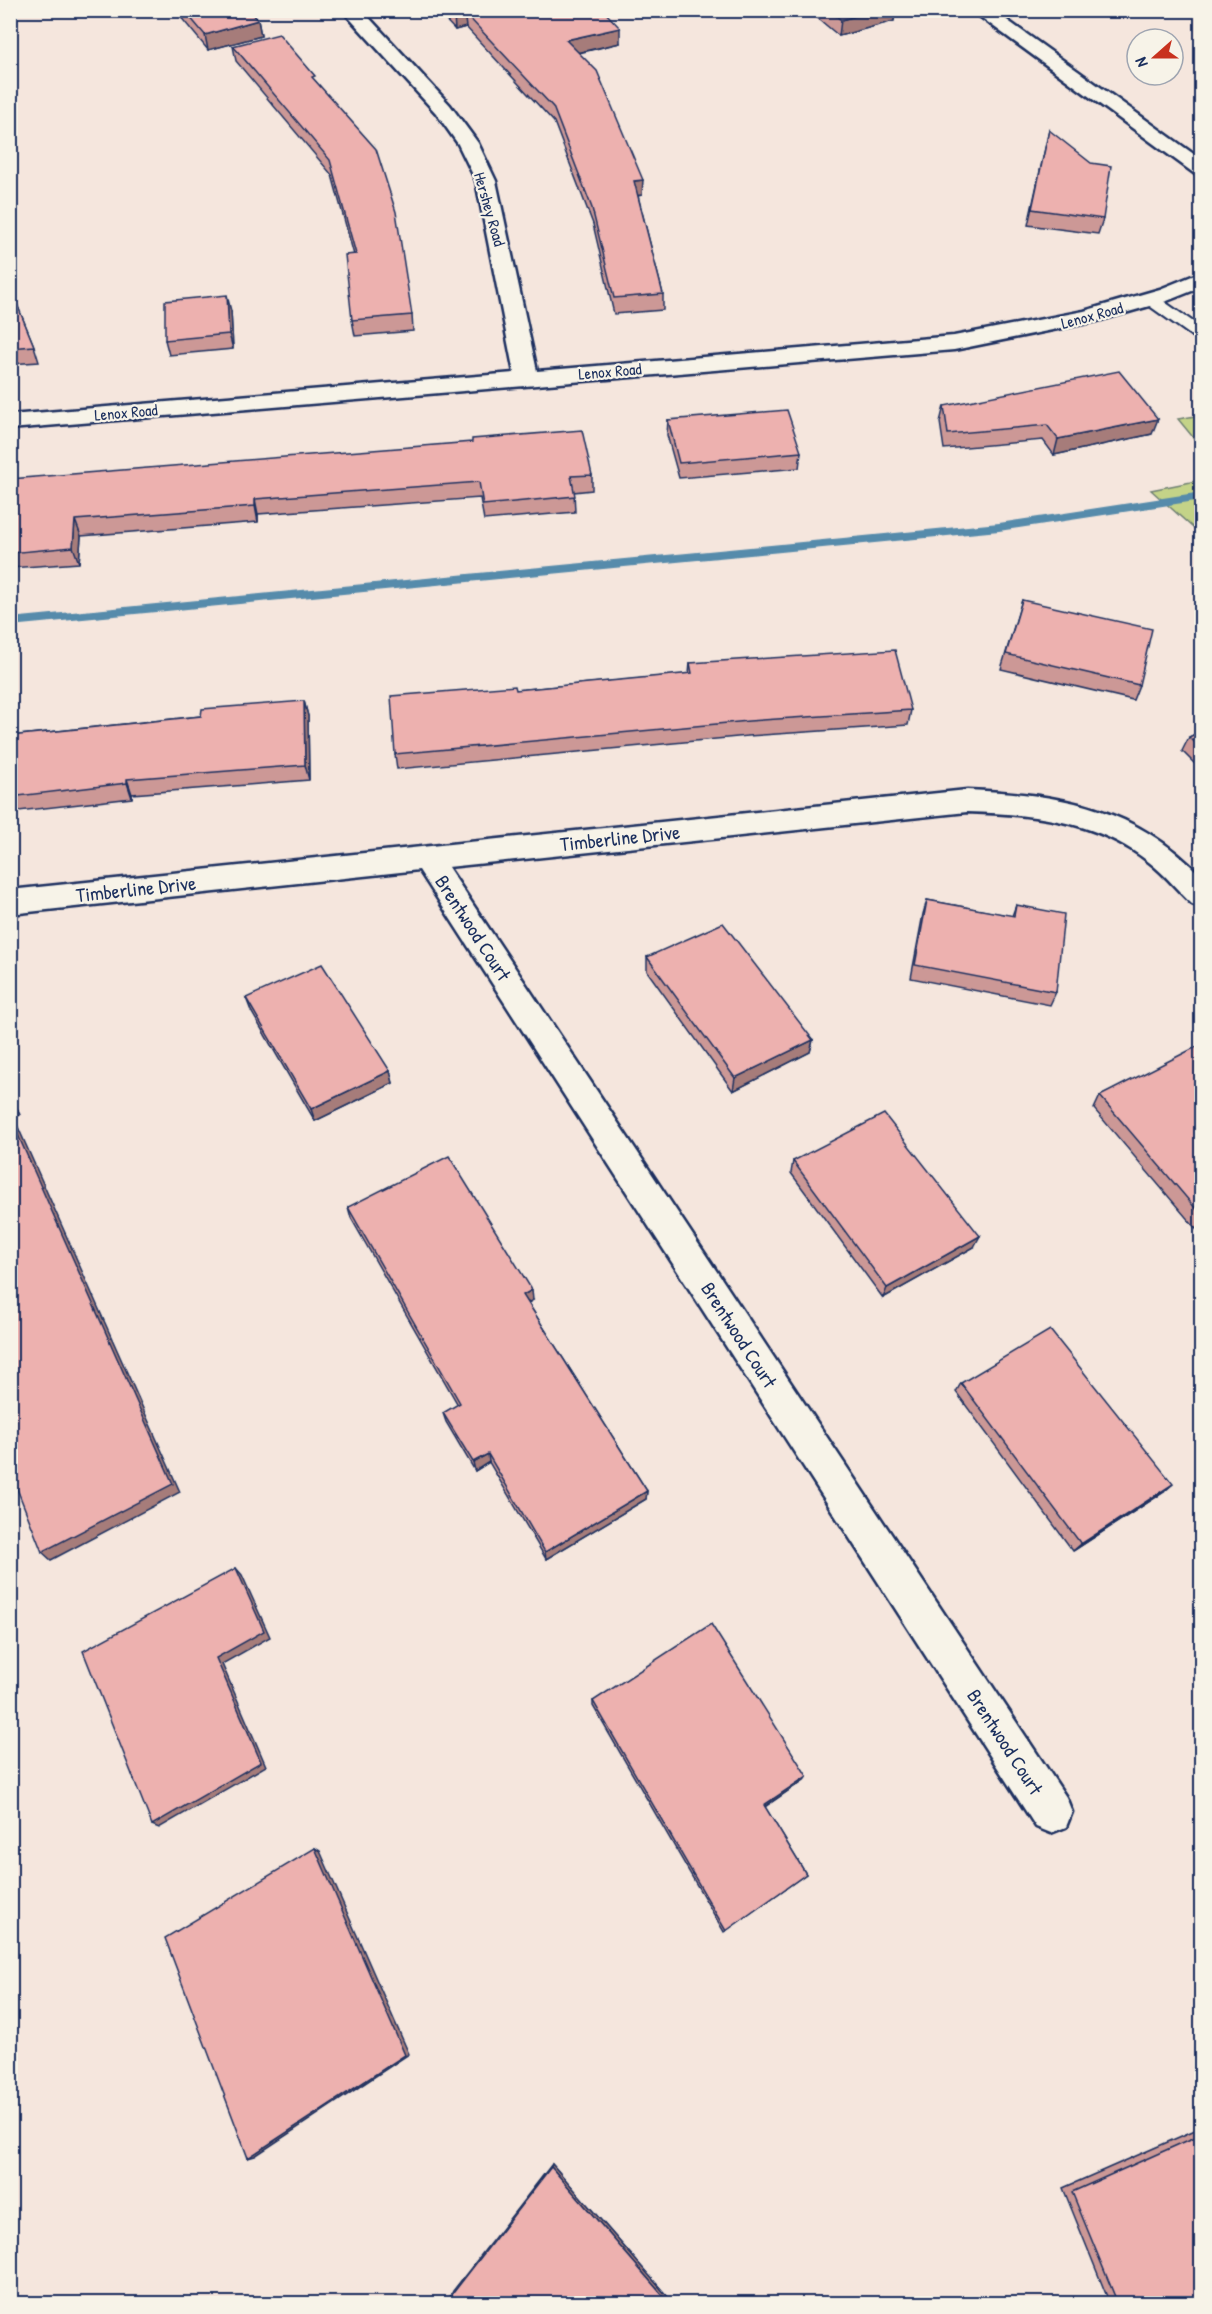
<svg xmlns="http://www.w3.org/2000/svg" width="1212" height="2314" viewBox="0 0 1212 2314" font-family="'Patrick Hand',sans-serif">
	<style>
		.green { fill: #c4d388; stroke: #708173; stroke-width: 1.5 }
		.lines { fill: none; stroke-linecap: round; stroke-linejoin: round }
		.stream { fill: #568bab; fill-rule: evenodd }
		.service-casing { stroke: #1b2f5e; stroke-width: 4 }
		.minor-casing { stroke: #1b2f5e; stroke-width: 5 }
		.service { fill: #f7f3e8; fill-rule: evenodd }
		.minor { fill: #f7f3e8; fill-rule: evenodd }
		.wall { fill: #cc9896; stroke: #1b2f5e; stroke-width: 1.5 }
		.shaded-wall { fill: #a67c7a; stroke: #1b2f5e; stroke-width: 1.5 }
		.building { fill: #edb1af; stroke: #1b2f5e; stroke-width: 1.5 }
		.labels { text-anchor: middle; stroke-width: 4.5; stroke-linejoin: round; paint-order: stroke }
		.far-street-label { font-size: 16px; fill: #1b2f5e; stroke: #f7f3e8 }
		.street-label { font-size: 20px; fill: #1b2f5e; stroke: #f7f3e8 }
	</style>
	<rect width="100%" height="100%" fill="#f5e6dd"/>
	<filter id="ink" filterUnits="userSpaceOnUse"><feTurbulence type="fractalNoise" baseFrequency=".0167" numOctaves="2"/><feDisplacementMap in="SourceGraphic" scale="12" xChannelSelector="R" yChannelSelector="G"/><feConvolveMatrix kernelMatrix="1 2 1 2 8 2 1 2 1" color-interpolation-filters="sRGB"/></filter>
	<g filter="url(#ink)">
		<!-- green -->
		<g class="green">
			<polygon points="1201,415 1202,415 1201,447 1178,419"/>
			<polygon points="1201,480 1202,480 1201,535 1151,490"/>
		</g>
		<g class="lines">
			<!-- stream -->
			<polygon class="stream" points="1202,492 1202,500 999,531 10,626 10,618 999,523"/>
			<!-- service casing -->
			<g class="service-casing">
				<polygon id="service" points="1150,294 1156,296 1202,328 1202,341 1196,339 1144,302 1142,299"/>
			</g>
			<!-- minor casing -->
			<g class="minor-casing">
				<g id="minor">
					<polygon points="342,10 362,10 450,105 478,143 496,181 537,371 954,336 1084,311 1160,289 1202,272 1202,287 1167,301 1097,321 954,350 10,429 10,415 514,373 476,181 458,144 436,113"/>
					<polygon points="971,10 993,10 1202,160 1202,176 1195,174"/>
					<path d="M967,790c93,4 168,16 235,87v30l-10,-3c-15,-14 -27,-30 -43,-42 -52,-42 -118,-48 -182,-50l-519,55 618,930 6,15 -6,15 -15,6 -15,-6 -617,-957 -409,44v-24z"/>
				</g>
			</g>
			<!-- service -->
			<use href="#service" class="service"/>
			<!-- minor -->
			<use href="#minor" class="minor"/>
		</g>
		<!-- wall -->
		<g class="wall">
			<polygon points="175,10 249,10 258,20 261,36 208,50"/>
			<polygon points="436,10 603,10 620,43 579,53 642,195 638,196 663,294 663,310 614,314 593,224 554,122 466,27 455,30"/>
			<polygon points="808,10 895,10 894,21 839,36"/>
			<polygon points="233,46 316,82 412,315 413,331 355,336 352,320 354,255 332,175 236,61"/>
			<polygon points="1049,130 1103,219 1098,234 1028,225"/>
			<polygon points="10,240 14,252 10,251"/>
			<polygon points="10,287 34,346 39,362 10,364"/>
			<polygon points="231,311 233,349 169,355 165,340"/>
			<polygon points="944,406 1152,434 1054,455 1043,440 944,449 940,422"/>
			<polygon points="668,420 801,452 799,468 679,478 667,435"/>
			<polygon points="592,475 592,490 574,492 575,512 484,520 480,498 258,514 258,522 81,536 79,563 10,568 10,479"/>
			<polygon points="1022,600 1139,685 1133,700 1001,669"/>
			<polygon points="690,663 911,710 908,725 748,736 397,769 395,754 516,690 689,674"/>
			<polygon points="304,701 308,716 309,780 132,794 132,798 10,812 10,736 201,716"/>
			<polygon points="1202,731 1202,771 1182,751 1189,737"/>
			<polygon points="927,900 1012,916 1016,905 1056,992 1050,1005 911,978 923,914"/>
			<polygon points="647,957 813,1040 810,1052 733,1091 647,971"/>
			<polygon points="246,998 390,1071 393,1083 315,1121 251,1011"/>
			<polygon points="1202,1053 1202,1236 1094,1109 1100,1096"/>
			<polygon points="793,1161 974,1247 883,1298 791,1173"/>
			<polygon points="348,1207 533,1300 528,1303 647,1491 646,1499 546,1559 489,1462 475,1471 446,1422 443,1413 458,1405 351,1218"/>
			<polygon points="961,1383 1164,1492 1073,1551 956,1392"/>
			<polygon points="593,1701 807,1776 804,1780 765,1807 806,1874 724,1932 593,1706"/>
			<polygon points="1202,2127 1202,2304 1110,2304 1063,2188"/>
			<polygon points="552,2164 674,2304 450,2297 453,2291"/>
		</g>
		<!-- shaded-wall -->
		<g class="shaded-wall">
			<polygon points="878,10 895,10 894,21 839,36 841,20"/>
			<polygon points="464,12 466,27 455,30 454,15"/>
			<polygon points="258,20 261,36 208,50 205,35"/>
			<polygon points="620,28 620,43 567,55 566,40"/>
			<polygon points="643,180 642,195 633,196 634,181"/>
			<polygon points="227,295 231,311 233,349 229,334"/>
			<polygon points="1158,419 1152,434 1054,455 1058,439"/>
			<polygon points="255,499 258,514 258,522 255,506"/>
			<polygon points="75,520 81,536 79,563 73,547"/>
			<polygon points="304,701 308,716 309,780 305,765"/>
			<polygon points="127,779 132,794 132,798 127,783"/>
			<polygon points="813,1040 810,1052 733,1091 735,1078"/>
			<polygon points="390,1071 393,1083 315,1121 311,1109"/>
			<polygon points="10,1093 20,1115 14,1118 180,1492 51,1560 42,1552 10,1117"/>
			<polygon points="980,1236 974,1247 883,1298 887,1288"/>
			<polygon points="532,1290 533,1300 524,1305 523,1295"/>
			<polygon points="488,1454 489,1462 475,1471 473,1462"/>
			<polygon points="1173,1484 1164,1492 1073,1551 1081,1544"/>
			<polygon points="647,1491 646,1499 546,1559 545,1552"/>
			<polygon points="236,1568 242,1575 270,1637 222,1664 266,1766 159,1828 152,1825 216,1658"/>
			<polygon points="807,1776 804,1780 761,1809 764,1805"/>
			<polygon points="315,1848 320,1851 409,2054 255,2156 248,2158"/>
			<polygon points="552,2164 674,2304 670,2304 551,2167"/>
		</g>
		<!-- building -->
		<g class="building">
			<polygon points="184,10 249,10 258,20 205,35"/>
			<polygon points="450,10 603,10 620,28 566,40 597,71 643,180 634,181 663,294 614,298 592,208 553,107 464,12 454,15"/>
			<polygon points="829,10 878,10 841,20"/>
			<polygon points="279,34 315,76 312,77 376,149 396,212 412,315 352,320 345,255 356,254 330,160 233,46"/>
			<polygon points="1049,130 1091,163 1111,166 1103,219 1032,209"/>
			<polygon points="10,287 34,346 10,348"/>
			<polygon points="227,295 229,334 165,340 165,301"/>
			<polygon points="1119,371 1158,419 1058,439 1047,425 948,434 944,406"/>
			<polygon points="787,410 801,452 679,463 668,420"/>
			<polygon points="582,430 592,475 571,476 575,496 483,505 479,482 255,499 255,506 75,520 73,547 10,553 10,479 472,442 472,439"/>
			<polygon points="1022,600 1152,629 1139,685 1006,654"/>
			<polygon points="895,650 911,710 749,721 395,754 391,696 515,686 516,690 692,673 690,663"/>
			<polygon points="304,701 305,765 127,779 127,783 10,797 10,736 201,716 202,709"/>
			<polygon points="1202,731 1202,749 1189,737"/>
			<polygon points="927,900 1014,916 1016,905 1064,914 1056,992 915,965"/>
			<polygon points="723,923 813,1040 735,1078 647,957"/>
			<polygon points="322,964 390,1071 311,1109 246,998"/>
			<polygon points="1196,1047 1202,1053 1202,1216 1100,1096"/>
			<polygon points="884,1114 980,1236 887,1288 793,1161"/>
			<polygon points="10,1117 173,1484 42,1552 10,1471"/>
			<polygon points="449,1156 532,1290 523,1295 647,1491 545,1552 488,1454 473,1462 443,1413 460,1403 348,1207"/>
			<polygon points="1050,1330 1173,1484 1081,1544 961,1383"/>
			<polygon points="236,1568 264,1631 216,1658 261,1762 152,1825 83,1651"/>
			<polygon points="711,1624 807,1776 764,1805 806,1874 726,1931 593,1701"/>
			<polygon points="315,1848 405,2055 248,2158 165,1938"/>
			<polygon points="1202,2134 1202,2304 1118,2304 1072,2192"/>
			<polygon points="551,2167 670,2304 455,2304 450,2297"/>
		</g>
	</g>
	<g class="labels">
		<!-- far-street labels -->
		<g class="far-street-label">
			<text transform="translate(490 209) rotate(74)" y="6">Hershey Road</text>
			<text transform="translate(1092 315) rotate(-15)" y="6">Lenox Road</text>
			<text transform="translate(610 371) rotate(-5)" y="6">Lenox Road</text>
			<text transform="translate(126 412) rotate(-5)" y="6">Lenox Road</text>
		</g>
		<!-- street labels -->
		<g class="street-label">
			<text transform="translate(620 838) rotate(-6)" y="7">Timberline Drive</text>
			<text transform="translate(136 889) rotate(-6)" y="7">Timberline Drive</text>
			<text transform="translate(473 928) rotate(57)" y="7">Brentwood Court</text>
			<text transform="translate(739 1335) rotate(57)" y="7">Brentwood Court</text>
			<text transform="translate(1005 1742) rotate(57)" y="7">Brentwood Court</text>
		</g>
	</g>
	<!-- margin -->
	<rect width="1212" height="2314" fill="none" stroke="#f7f3e8" stroke-width="36"/>
	<rect x="18" y="18" width="1176" height="2278" fill="none" stroke="#1b2f5e" stroke-width="2" filter="url(#ink)"/>
	<!-- north arrow -->
	<g transform="translate(1155 57) rotate(249)"><circle r="28" fill="#f7f3e8" stroke="#9fa5b1" stroke-width="1.5"/>
	<path d="M0-4.5L10 22L0 15L-10 22Z" fill="#c8321e"/>
	<text y="-9" font-size="16" font-weight="bold" text-anchor="middle" fill="#1b2f5e">N</text>
	</g>
</svg>
